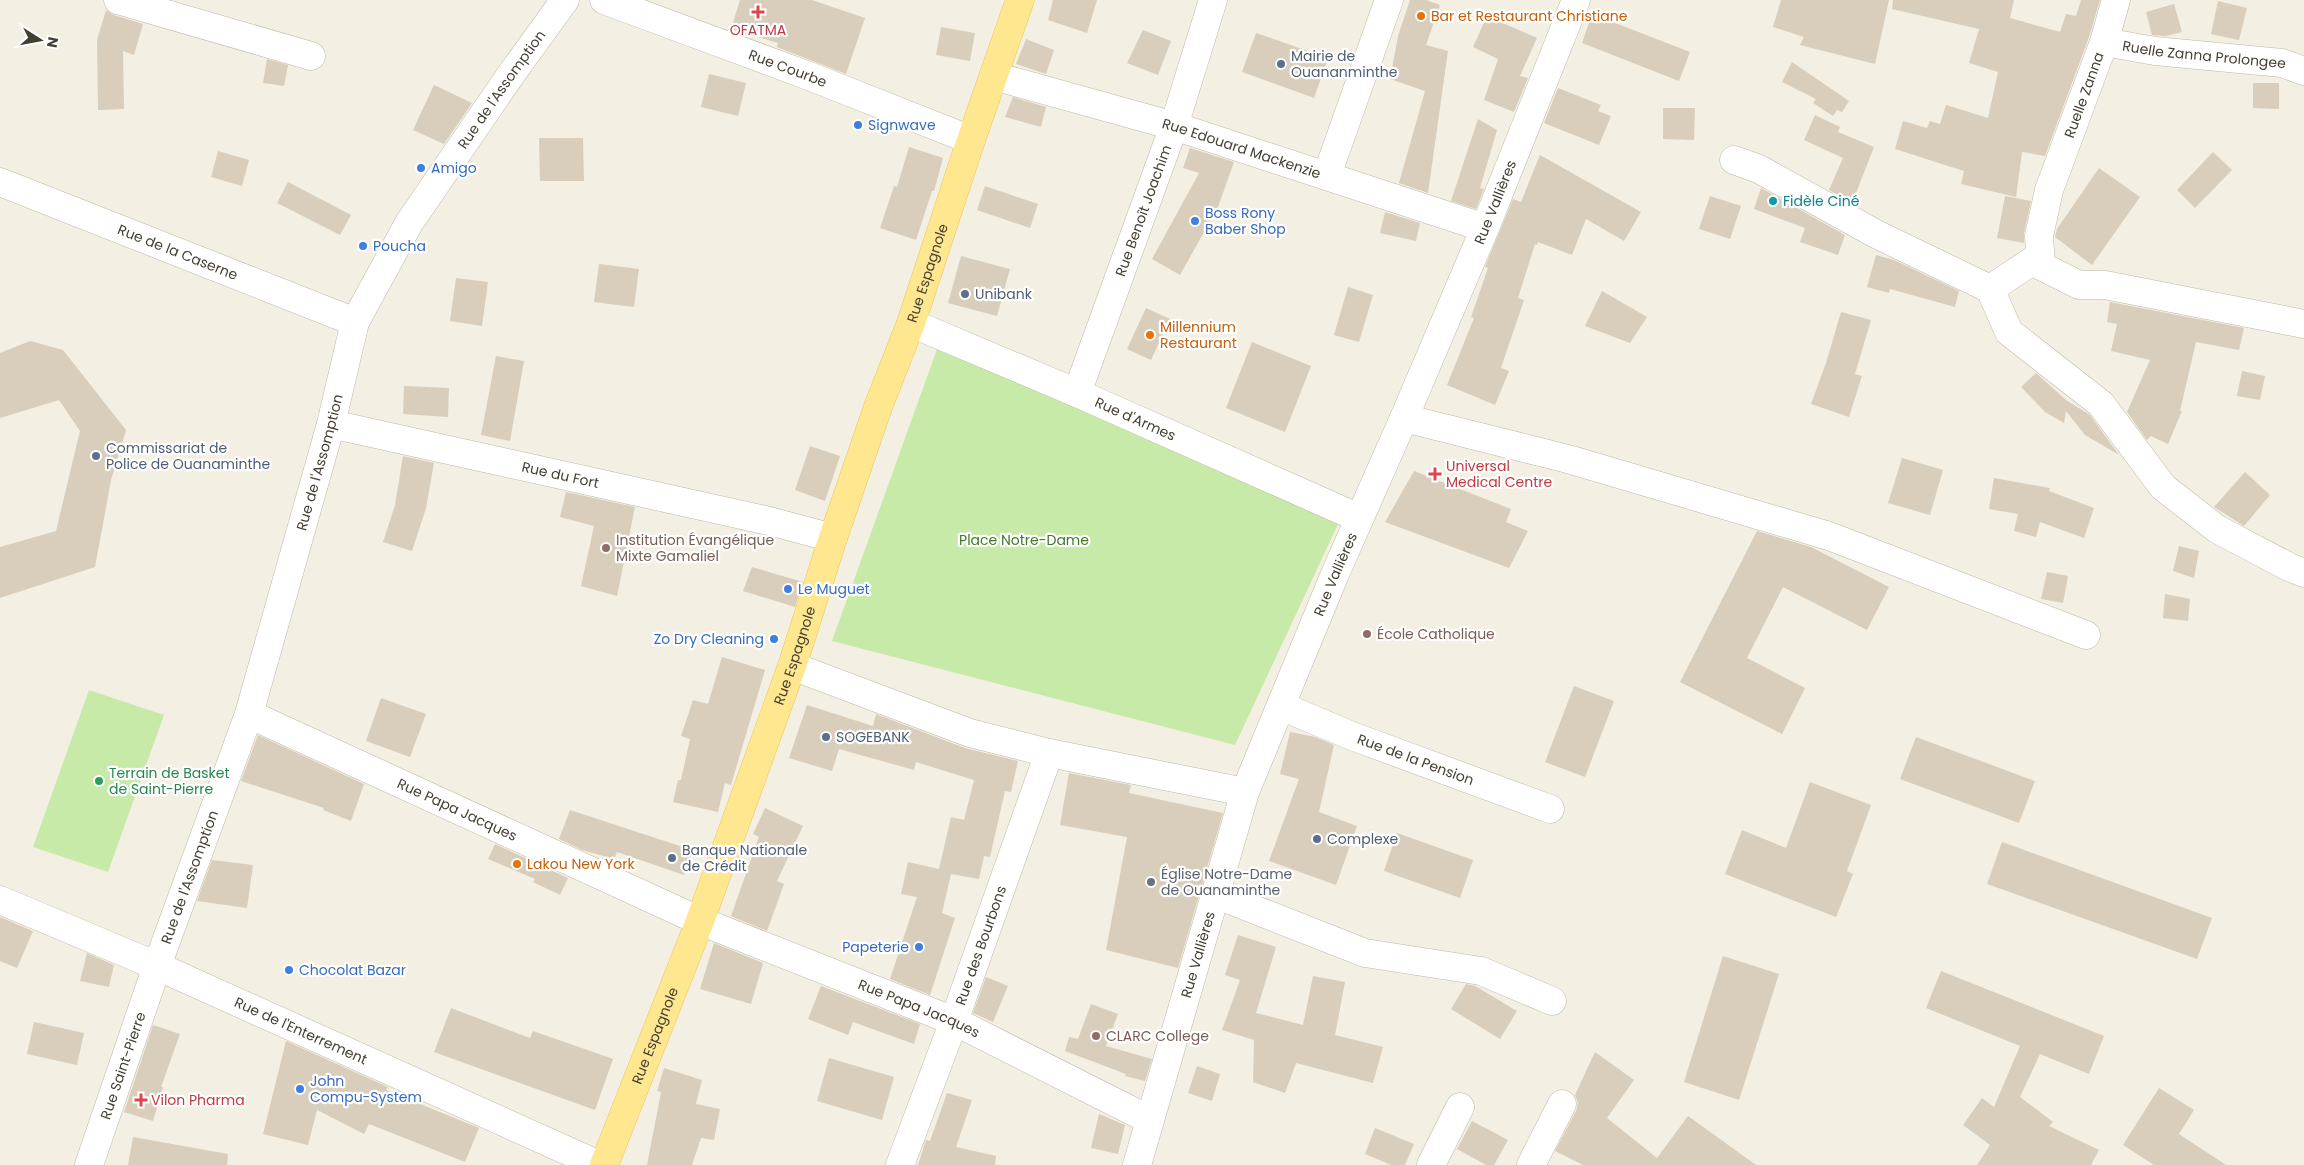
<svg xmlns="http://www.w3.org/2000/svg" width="2304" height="1165" viewBox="0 0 2304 1165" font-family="Poppins,sans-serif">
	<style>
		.green { fill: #c8eaa9 }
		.building { fill: #d8cebb }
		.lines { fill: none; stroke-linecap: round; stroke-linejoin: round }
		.minor-casing { stroke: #bfb8a5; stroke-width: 29 }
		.major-casing { stroke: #ebc859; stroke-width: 29 }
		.minor { stroke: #fff; stroke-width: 28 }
		.major { stroke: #ffe790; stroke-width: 28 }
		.health-dot { fill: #e0444e; stroke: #fff; stroke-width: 2 }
		.food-dot { fill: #e8710a; stroke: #fff; stroke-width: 2 }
		.service-dot { fill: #5c6f8a; stroke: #fff; stroke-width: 2 }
		.shop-dot { fill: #3f7fe0; stroke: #fff; stroke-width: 2 }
		.culture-dot { fill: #0f9aa8; stroke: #fff; stroke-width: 2 }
		.education-dot { fill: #8d6e63; stroke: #fff; stroke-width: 2 }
		.leisure-dot { fill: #2e9e5b; stroke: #fff; stroke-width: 2 }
		.worship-dot { fill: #6b7280; stroke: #fff; stroke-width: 2 }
		.labels { text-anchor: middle; stroke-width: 4.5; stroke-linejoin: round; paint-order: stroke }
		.food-label { font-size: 14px; fill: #c56008; stroke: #fff; text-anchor: start }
		.health-label { font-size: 14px; fill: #be3a42; stroke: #fff; text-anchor: start }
		.street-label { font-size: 14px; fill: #453f33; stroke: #fff }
		.service-label { font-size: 14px; fill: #4e5e75; stroke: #fff; text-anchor: start }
		.shop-label { font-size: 14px; fill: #366cbe; stroke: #fff; text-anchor: start }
		.culture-label { font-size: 14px; fill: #0d838f; stroke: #fff; text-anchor: start }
		.education-label { font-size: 14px; fill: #785e54; stroke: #fff; text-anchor: start }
		.park-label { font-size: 14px; fill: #3e7a23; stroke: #fff }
		.leisure-label { font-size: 14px; fill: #27864d; stroke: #fff; text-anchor: start }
		.worship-label { font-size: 14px; fill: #5b616d; stroke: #fff; text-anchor: start }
	</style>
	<rect width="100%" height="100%" fill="#f3efe3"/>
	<!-- green -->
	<g class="green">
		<polygon points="940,341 1339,522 1235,745 832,641"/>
		<polygon points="89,690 164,715 108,872 33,847"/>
	</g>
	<!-- building -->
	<g class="building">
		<polygon points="740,0 812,0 865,18 846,74 777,47 778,43 731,29"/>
		<polygon points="1053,0 1097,0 1087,33 1048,20"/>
		<polygon points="1410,0 1426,0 1440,5 1426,45 1448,51 1428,193 1399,183 1425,91 1390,79 1398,36"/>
		<polygon points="1781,0 1889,0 1875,64 1800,45 1804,37 1773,27"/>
		<polygon points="1893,0 2014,0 2010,18 2060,32 2066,14 2076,16 2081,0 2100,0 2089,37 2045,156 2022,152 2016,197 1961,184 1964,171 1895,149 1903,121 1927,128 1930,121 1940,124 1946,105 1988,118 1998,72 1969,63 1979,29 1892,9"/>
		<polygon points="2218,1 2247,8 2239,40 2211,34"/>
		<polygon points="2174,4 2182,32 2166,36 2152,35 2146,12"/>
		<polygon points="106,10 114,15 143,24 134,55 123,51 124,109 98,110 97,40"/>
		<polygon points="1592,14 1690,52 1679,81 1582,43"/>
		<polygon points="1487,16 1537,38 1520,76 1528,78 1514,112 1484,100 1498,59 1473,47"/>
		<polygon points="941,27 975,33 970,61 936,55"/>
		<polygon points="1143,30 1171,41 1158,75 1127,63"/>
		<polygon points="1256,33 1328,58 1314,98 1242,72"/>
		<polygon points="1026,39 1054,50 1046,74 1016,64"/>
		<polygon points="267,59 288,65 284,86 263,83"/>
		<polygon points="1792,62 1849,101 1842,112 1837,110 1833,116 1813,103 1816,99 1782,82"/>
		<polygon points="709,74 746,83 738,116 701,107"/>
		<polygon points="2253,83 2279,83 2279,109 2253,108"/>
		<polygon points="434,85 472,103 444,144 413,130"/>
		<polygon points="1558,88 1601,105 1598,111 1611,116 1599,145 1544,123"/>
		<polygon points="1013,97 1046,107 1041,127 1005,117"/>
		<polygon points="1663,108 1695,108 1694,140 1663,139"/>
		<polygon points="1815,115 1840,127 1838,132 1874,147 1852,203 1829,190 1843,158 1804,140"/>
		<polygon points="1478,119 1497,130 1480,188 1484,189 1476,209 1451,201"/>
		<polygon points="539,138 583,138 584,181 540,181"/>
		<polygon points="909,147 943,158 934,191 932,191 916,240 880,228 894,186 897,187"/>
		<polygon points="1190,148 1234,162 1218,207 1180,275 1152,259 1199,173 1183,168"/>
		<polygon points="218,151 249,160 242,186 211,177"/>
		<polygon points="2213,152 2232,170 2195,208 2177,190"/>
		<polygon points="1540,155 1641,212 1624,241 1586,219 1572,255 1538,242 1537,245 1535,244 1518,298 1524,300 1501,368 1509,371 1495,405 1447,385 1474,318 1471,317 1488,268 1485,267 1513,199 1521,202"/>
		<polygon points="2099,168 2140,197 2092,265 2055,237 2057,229"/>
		<polygon points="288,182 351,215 340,235 277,203"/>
		<polygon points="985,186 1038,204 1030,228 977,210"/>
		<polygon points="1761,188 1845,235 1838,255 1800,242 1805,228 1754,209"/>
		<polygon points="1710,196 1741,206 1730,239 1699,229"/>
		<polygon points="2005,196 2031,201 2024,233 2024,243 1997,238"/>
		<polygon points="1385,212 1420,223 1416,241 1380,233"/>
		<polygon points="1876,255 1894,260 1959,291 1955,307 1890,289 1889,293 1867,287"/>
		<polygon points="961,256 1010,269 997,316 948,303"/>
		<polygon points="599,264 639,269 634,307 594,302"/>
		<polygon points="456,278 488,282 482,326 450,321"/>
		<polygon points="1348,287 1373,295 1359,342 1334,335"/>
		<polygon points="1602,291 1647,317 1630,343 1585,326"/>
		<polygon points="2110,302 2244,328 2239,350 2196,342 2180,411 2182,411 2168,444 2151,436 2147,440 2127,412 2150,360 2111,351 2117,324 2107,322"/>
		<polygon points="1146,308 1170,319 1151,360 1127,349"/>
		<polygon points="1841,312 1871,320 1855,374 1862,376 1849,417 1811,404 1826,363"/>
		<polygon points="30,341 63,350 126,430 111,480 95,567 0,598 0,547 56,531 80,431 59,400 0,418 0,353"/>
		<polygon points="1252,342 1311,366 1285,432 1226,408"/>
		<polygon points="496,356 524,361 510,441 481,435"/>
		<polygon points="2242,371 2265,376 2260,400 2237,396"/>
		<polygon points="2036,373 2066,400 2090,415 2119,455 2085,435 2066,411 2064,423 2045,412 2021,387"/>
		<polygon points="404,386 449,388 448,417 403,414"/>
		<polygon points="810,446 840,456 825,501 795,490"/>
		<polygon points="403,456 434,463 426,508 412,551 383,542 395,505"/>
		<polygon points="1902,458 1943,470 1930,515 1888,503"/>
		<polygon points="1414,471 1511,509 1506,522 1528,531 1509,568 1385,522"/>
		<polygon points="2245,472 2270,495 2244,526 2214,507"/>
		<polygon points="1994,478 2050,488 2049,491 2094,508 2084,538 2040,522 2036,537 2014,531 2018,514 1989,509"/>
		<polygon points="566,492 635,507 617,596 581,586 594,526 560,517"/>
		<polygon points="1757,531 1811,547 1889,587 1867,630 1783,587 1747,658 1805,688 1782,734 1680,682"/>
		<polygon points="2179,546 2199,551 2194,578 2173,571"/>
		<polygon points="752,567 803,582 795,607 743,591"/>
		<polygon points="2047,572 2068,576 2063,603 2041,599"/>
		<polygon points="2165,594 2190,599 2188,621 2163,618"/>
		<polygon points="722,657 765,670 731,785 725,783 718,812 673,802 678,780 681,780 690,739 681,736 693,700 708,704"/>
		<polygon points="1574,686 1614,701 1585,777 1545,762"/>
		<polygon points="381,698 426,714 410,757 366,741"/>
		<polygon points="807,705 873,726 876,714 965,748 1018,761 1011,792 1005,791 990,857 984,856 979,879 951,874 942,913 955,918 930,995 890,979 917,897 901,894 908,862 939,869 951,817 964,820 974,780 916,762 914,770 839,749 832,771 789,758"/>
		<polygon points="1290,732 1315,737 1334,745 1319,812 1357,826 1336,885 1269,861 1299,779 1280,774"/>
		<polygon points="258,735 364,784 351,821 323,810 324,808 241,781"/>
		<polygon points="1916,737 2035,781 2019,823 1900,779"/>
		<polygon points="1069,773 1131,785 1129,793 1223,813 1178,968 1106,950 1127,837 1060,825"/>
		<polygon points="1810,782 1871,805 1847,871 1853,874 1836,917 1725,874 1742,830 1786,848"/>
		<polygon points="765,808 803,826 777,881 784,884 767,931 731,916 759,837 753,834"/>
		<polygon points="570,810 692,850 684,875 617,852 614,859 582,850 559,839"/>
		<polygon points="1397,833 1473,860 1460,898 1384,871"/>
		<polygon points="2002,842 2212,918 2197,959 1987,884"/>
		<polygon points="495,844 568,878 560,895 533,882 535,879 488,859"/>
		<polygon points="212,860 253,865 247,908 197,901"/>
		<polygon points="0,917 33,931 17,968 0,961"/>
		<polygon points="1238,935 1276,947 1256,1013 1303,1025 1313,976 1345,982 1335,1035 1383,1047 1373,1083 1296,1063 1285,1093 1253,1082 1254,1040 1222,1030 1240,980 1225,975"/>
		<polygon points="714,943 763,963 751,1004 700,989"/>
		<polygon points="87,953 114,965 109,987 80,981"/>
		<polygon points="1723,956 1779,974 1739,1100 1684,1082"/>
		<polygon points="1941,971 2104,1036 2089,1074 2040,1054 2020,1097 2053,1122 2049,1126 2099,1150 2091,1165 1977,1165 1990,1145 1963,1125 1982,1098 1994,1107 2020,1046 1926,1008"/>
		<polygon points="986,977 1008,986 993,1022 973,1013"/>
		<polygon points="1466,984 1475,986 1517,1011 1500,1039 1451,1009"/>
		<polygon points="821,986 920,1024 914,1044 853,1022 848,1035 808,1019"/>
		<polygon points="1091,1004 1118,1014 1106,1046 1152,1059 1145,1081 1125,1076 1126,1074 1065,1051 1069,1037 1078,1039"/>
		<polygon points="451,1008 530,1038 533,1031 613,1059 595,1110 434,1052"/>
		<polygon points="34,1022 84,1033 77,1065 27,1054"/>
		<polygon points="153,1025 180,1034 161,1087 163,1087 153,1121 124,1112"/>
		<polygon points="286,1041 388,1087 386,1090 479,1128 465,1162 369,1124 364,1134 317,1110 308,1145 263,1134"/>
		<polygon points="1595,1052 1634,1080 1607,1118 1657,1158 1688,1116 1756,1165 1583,1165 1555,1151 1576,1111 1578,1103 1575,1095"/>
		<polygon points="829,1058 894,1077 882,1120 817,1101"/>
		<polygon points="1197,1066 1220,1074 1212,1101 1188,1093"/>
		<polygon points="664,1068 702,1080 696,1104 720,1109 714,1140 701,1138 692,1165 647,1165 661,1092 657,1091"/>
		<polygon points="2159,1088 2194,1110 2179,1134 2226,1165 2154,1165 2123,1145"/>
		<polygon points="947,1093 972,1100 956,1147 996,1156 995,1165 918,1165 926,1140 930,1141"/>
		<polygon points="1099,1114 1125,1125 1118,1154 1091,1148"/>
		<polygon points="1472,1121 1508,1140 1494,1165 1486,1165 1457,1149"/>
		<polygon points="1375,1128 1414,1144 1405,1165 1391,1165 1365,1154"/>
		<polygon points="133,1137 228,1154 227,1165 128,1165"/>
	</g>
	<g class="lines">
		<!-- minor casing -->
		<g class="minor-casing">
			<g id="minor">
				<polyline points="118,0 311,56"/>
				<path id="s1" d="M604,0l205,76 162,64"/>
				<polyline points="2116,0 2104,42 2049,190 2039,236 2041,266 2079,285 2105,285 2304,324"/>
				<path id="s2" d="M2104,42l51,9 127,12 22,8"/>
				<path id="s3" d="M994,76l180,50 311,102"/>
				<polyline points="1734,160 1759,169 1876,234 1990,289 2009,332 2101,404 2163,487 2217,529 2289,567 2304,573"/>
				<polyline points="1327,175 1389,0"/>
				<path id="s4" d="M0,182l355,140"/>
				<polyline points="1990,289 2040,256"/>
				<path id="s5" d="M911,323l166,70 282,125"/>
				<path id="s6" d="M1077,393l97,-267 39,-126"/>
				<polyline points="1404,418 1568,459 1829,536 2086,635"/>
				<path id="s7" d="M331,424l438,97 64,17"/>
				<polyline points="792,666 970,733 1049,753 1245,792"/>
				<path id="s8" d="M1281,706l71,30 198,73"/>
				<path id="s9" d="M249,714l451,207 254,100 196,99"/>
				<polyline points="1215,894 1365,953 1481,971 1552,1001"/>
				<path id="s10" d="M0,900l157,66 442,199"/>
				<path id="s11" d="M89,1165l68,-199 92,-252 82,-290 24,-102 54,-99 103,-150 53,-73"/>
				<path id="s12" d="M900,1165l54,-144 95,-268"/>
				<path id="s13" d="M1137,1165l108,-373 90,-218 69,-156 81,-190 91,-228"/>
				<polyline points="1431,1165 1460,1107"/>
				<polyline points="1531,1165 1562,1104"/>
			</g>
		</g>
		<!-- major casing -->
		<g class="major-casing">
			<g id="major">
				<path id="s14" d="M604,1165l96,-244 92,-255 41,-128 45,-131 33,-84 60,-183 49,-140"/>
			</g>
		</g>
		<!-- minor -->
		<use href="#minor" class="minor"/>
		<!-- major -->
		<use href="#major" class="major"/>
	</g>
	<!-- markers -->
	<g class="health-dot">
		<path d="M755.5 4.5h5v5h5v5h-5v5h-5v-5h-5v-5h5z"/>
		<path d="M1432.5 466.5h5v5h5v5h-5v5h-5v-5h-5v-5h5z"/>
		<path d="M138.5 1092.5h5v5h5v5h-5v5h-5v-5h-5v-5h5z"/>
	</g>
	<g class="food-dot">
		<circle cx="1421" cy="16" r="5"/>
		<circle cx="1150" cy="335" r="5"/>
		<circle cx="517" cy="864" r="5"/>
	</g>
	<g class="service-dot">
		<circle cx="1281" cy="64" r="5"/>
		<circle cx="965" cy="294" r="5"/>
		<circle cx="96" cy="456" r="5"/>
		<circle cx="826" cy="737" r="5"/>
		<circle cx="1317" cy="839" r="5"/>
		<circle cx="672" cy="858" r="5"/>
	</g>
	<g class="shop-dot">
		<circle cx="858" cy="125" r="5"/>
		<circle cx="421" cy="168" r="5"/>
		<circle cx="1195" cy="221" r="5"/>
		<circle cx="363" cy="246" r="5"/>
		<circle cx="788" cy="589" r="5"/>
		<circle cx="774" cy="639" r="5"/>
		<circle cx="919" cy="947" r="5"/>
		<circle cx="289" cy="970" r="5"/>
		<circle cx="300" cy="1089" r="5"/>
	</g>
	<circle class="culture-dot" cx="1773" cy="201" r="5"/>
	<g class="education-dot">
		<circle cx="606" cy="548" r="5"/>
		<circle cx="1367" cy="634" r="5"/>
		<circle cx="1096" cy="1036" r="5"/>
	</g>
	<circle class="leisure-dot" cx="99" cy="781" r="5"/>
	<circle class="worship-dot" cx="1151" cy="882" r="5"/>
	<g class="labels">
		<!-- food labels -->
		<g class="food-label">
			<text x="1431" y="21">Bar et Restaurant Christiane</text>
			<text x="1160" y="332">Millennium<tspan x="1160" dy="16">Restaurant</tspan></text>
			<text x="527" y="869">Lakou New York</text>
		</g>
		<!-- health labels -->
		<g class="health-label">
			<text x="758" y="35" text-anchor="middle">OFATMA</text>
			<text x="1446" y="471">Universal<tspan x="1446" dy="16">Medical Centre</tspan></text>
			<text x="151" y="1105">Vilon Pharma</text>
		</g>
		<!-- street labels -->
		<g class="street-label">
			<text dy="5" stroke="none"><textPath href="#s2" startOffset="101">Ruelle Zanna Prolongee</textPath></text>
			<text dy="5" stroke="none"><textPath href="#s1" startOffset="196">Rue Courbe</textPath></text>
			<text dy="5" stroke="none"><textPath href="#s11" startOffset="1160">Rue de l'Assomption</textPath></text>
			<text transform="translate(2084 95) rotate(-70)" y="5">Ruelle Zanna</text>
			<text dy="5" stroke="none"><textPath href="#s3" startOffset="258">Rue Edouard Mackenzie</textPath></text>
			<text dy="5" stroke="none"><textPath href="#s13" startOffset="1029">Rue Vallières</textPath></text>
			<text dy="5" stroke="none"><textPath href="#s6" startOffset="194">Rue Benoît Joachim</textPath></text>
			<text dy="5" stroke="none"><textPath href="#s4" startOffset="191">Rue de la Caserne</textPath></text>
			<text dy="5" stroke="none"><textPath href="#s14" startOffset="949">Rue Espagnole</textPath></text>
			<text dy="5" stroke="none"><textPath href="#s5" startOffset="244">Rue d'Armes</textPath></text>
			<text dy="5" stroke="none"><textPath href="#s11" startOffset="740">Rue de l'Assomption</textPath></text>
			<text dy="5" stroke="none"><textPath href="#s7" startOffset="235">Rue du Fort</textPath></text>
			<text dy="5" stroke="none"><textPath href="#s13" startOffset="624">Rue Vallières</textPath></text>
			<text dy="5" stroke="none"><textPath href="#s14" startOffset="544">Rue Espagnole</textPath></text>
			<text dy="5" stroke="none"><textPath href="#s8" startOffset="145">Rue de la Pension</textPath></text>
			<text dy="5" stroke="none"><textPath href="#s9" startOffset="229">Rue Papa Jacques</textPath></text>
			<text dy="5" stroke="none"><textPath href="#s11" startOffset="305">Rue de l'Assomption</textPath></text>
			<text dy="5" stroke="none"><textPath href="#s12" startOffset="234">Rue des Bourbons</textPath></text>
			<text dy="5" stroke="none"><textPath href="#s13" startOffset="219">Rue Vallières</textPath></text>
			<text dy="5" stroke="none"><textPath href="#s9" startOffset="732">Rue Papa Jacques</textPath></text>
			<text dy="5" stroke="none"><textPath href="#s10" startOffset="328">Rue de l'Enterrement</textPath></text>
			<text dy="5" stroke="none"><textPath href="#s14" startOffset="139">Rue Espagnole</textPath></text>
			<text dy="5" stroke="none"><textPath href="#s11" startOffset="105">Rue Saint-Pierre</textPath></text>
		</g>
		<!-- service labels -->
		<g class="service-label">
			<text x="1291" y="61">Mairie de<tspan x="1291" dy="16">Ouananminthe</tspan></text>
			<text x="975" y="299">Unibank</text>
			<text x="106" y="453">Commissariat de<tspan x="106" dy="16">Police de Ouanaminthe</tspan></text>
			<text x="836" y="742">SOGEBANK</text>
			<text x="1327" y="844">Complexe</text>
			<text x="682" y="855">Banque Nationale<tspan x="682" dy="16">de Crédit</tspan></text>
		</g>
		<!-- shop labels -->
		<g class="shop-label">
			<text x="868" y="130">Signwave</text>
			<text x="431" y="173">Amigo</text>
			<text x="1205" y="218">Boss Rony<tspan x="1205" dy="16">Baber Shop</tspan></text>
			<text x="373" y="251">Poucha</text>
			<text x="798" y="594">Le Muguet</text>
			<text x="764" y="644" text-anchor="end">Zo Dry Cleaning</text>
			<text x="909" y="952" text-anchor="end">Papeterie</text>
			<text x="299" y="975">Chocolat Bazar</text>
			<text x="310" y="1086">John<tspan x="310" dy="16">Compu-System</tspan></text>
		</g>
		<!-- culture labels -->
		<g class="culture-label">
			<text x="1783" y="206">Fidèle Ciné</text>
		</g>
		<!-- education labels -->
		<g class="education-label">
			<text x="616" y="545">Institution Évangélique<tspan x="616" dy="16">Mixte Gamaliel</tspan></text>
			<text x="1377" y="639">École Catholique</text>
			<text x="1106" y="1041">CLARC College</text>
		</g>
		<!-- park labels -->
		<g class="park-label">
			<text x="1024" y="545">Place Notre-Dame</text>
		</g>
		<!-- leisure labels -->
		<g class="leisure-label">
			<text x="109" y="778">Terrain de Basket<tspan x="109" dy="16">de Saint-Pierre</tspan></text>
		</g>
		<!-- worship labels -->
		<g class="worship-label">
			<text x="1161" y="879">Église Notre-Dame<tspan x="1161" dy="16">de Ouanaminthe</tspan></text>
		</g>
	</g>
	<!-- north arrow -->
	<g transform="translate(40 40) rotate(101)" stroke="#ffffff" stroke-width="4" paint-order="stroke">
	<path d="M0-4L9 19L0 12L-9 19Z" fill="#453f33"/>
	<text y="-8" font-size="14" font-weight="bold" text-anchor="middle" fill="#453f33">N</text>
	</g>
</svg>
